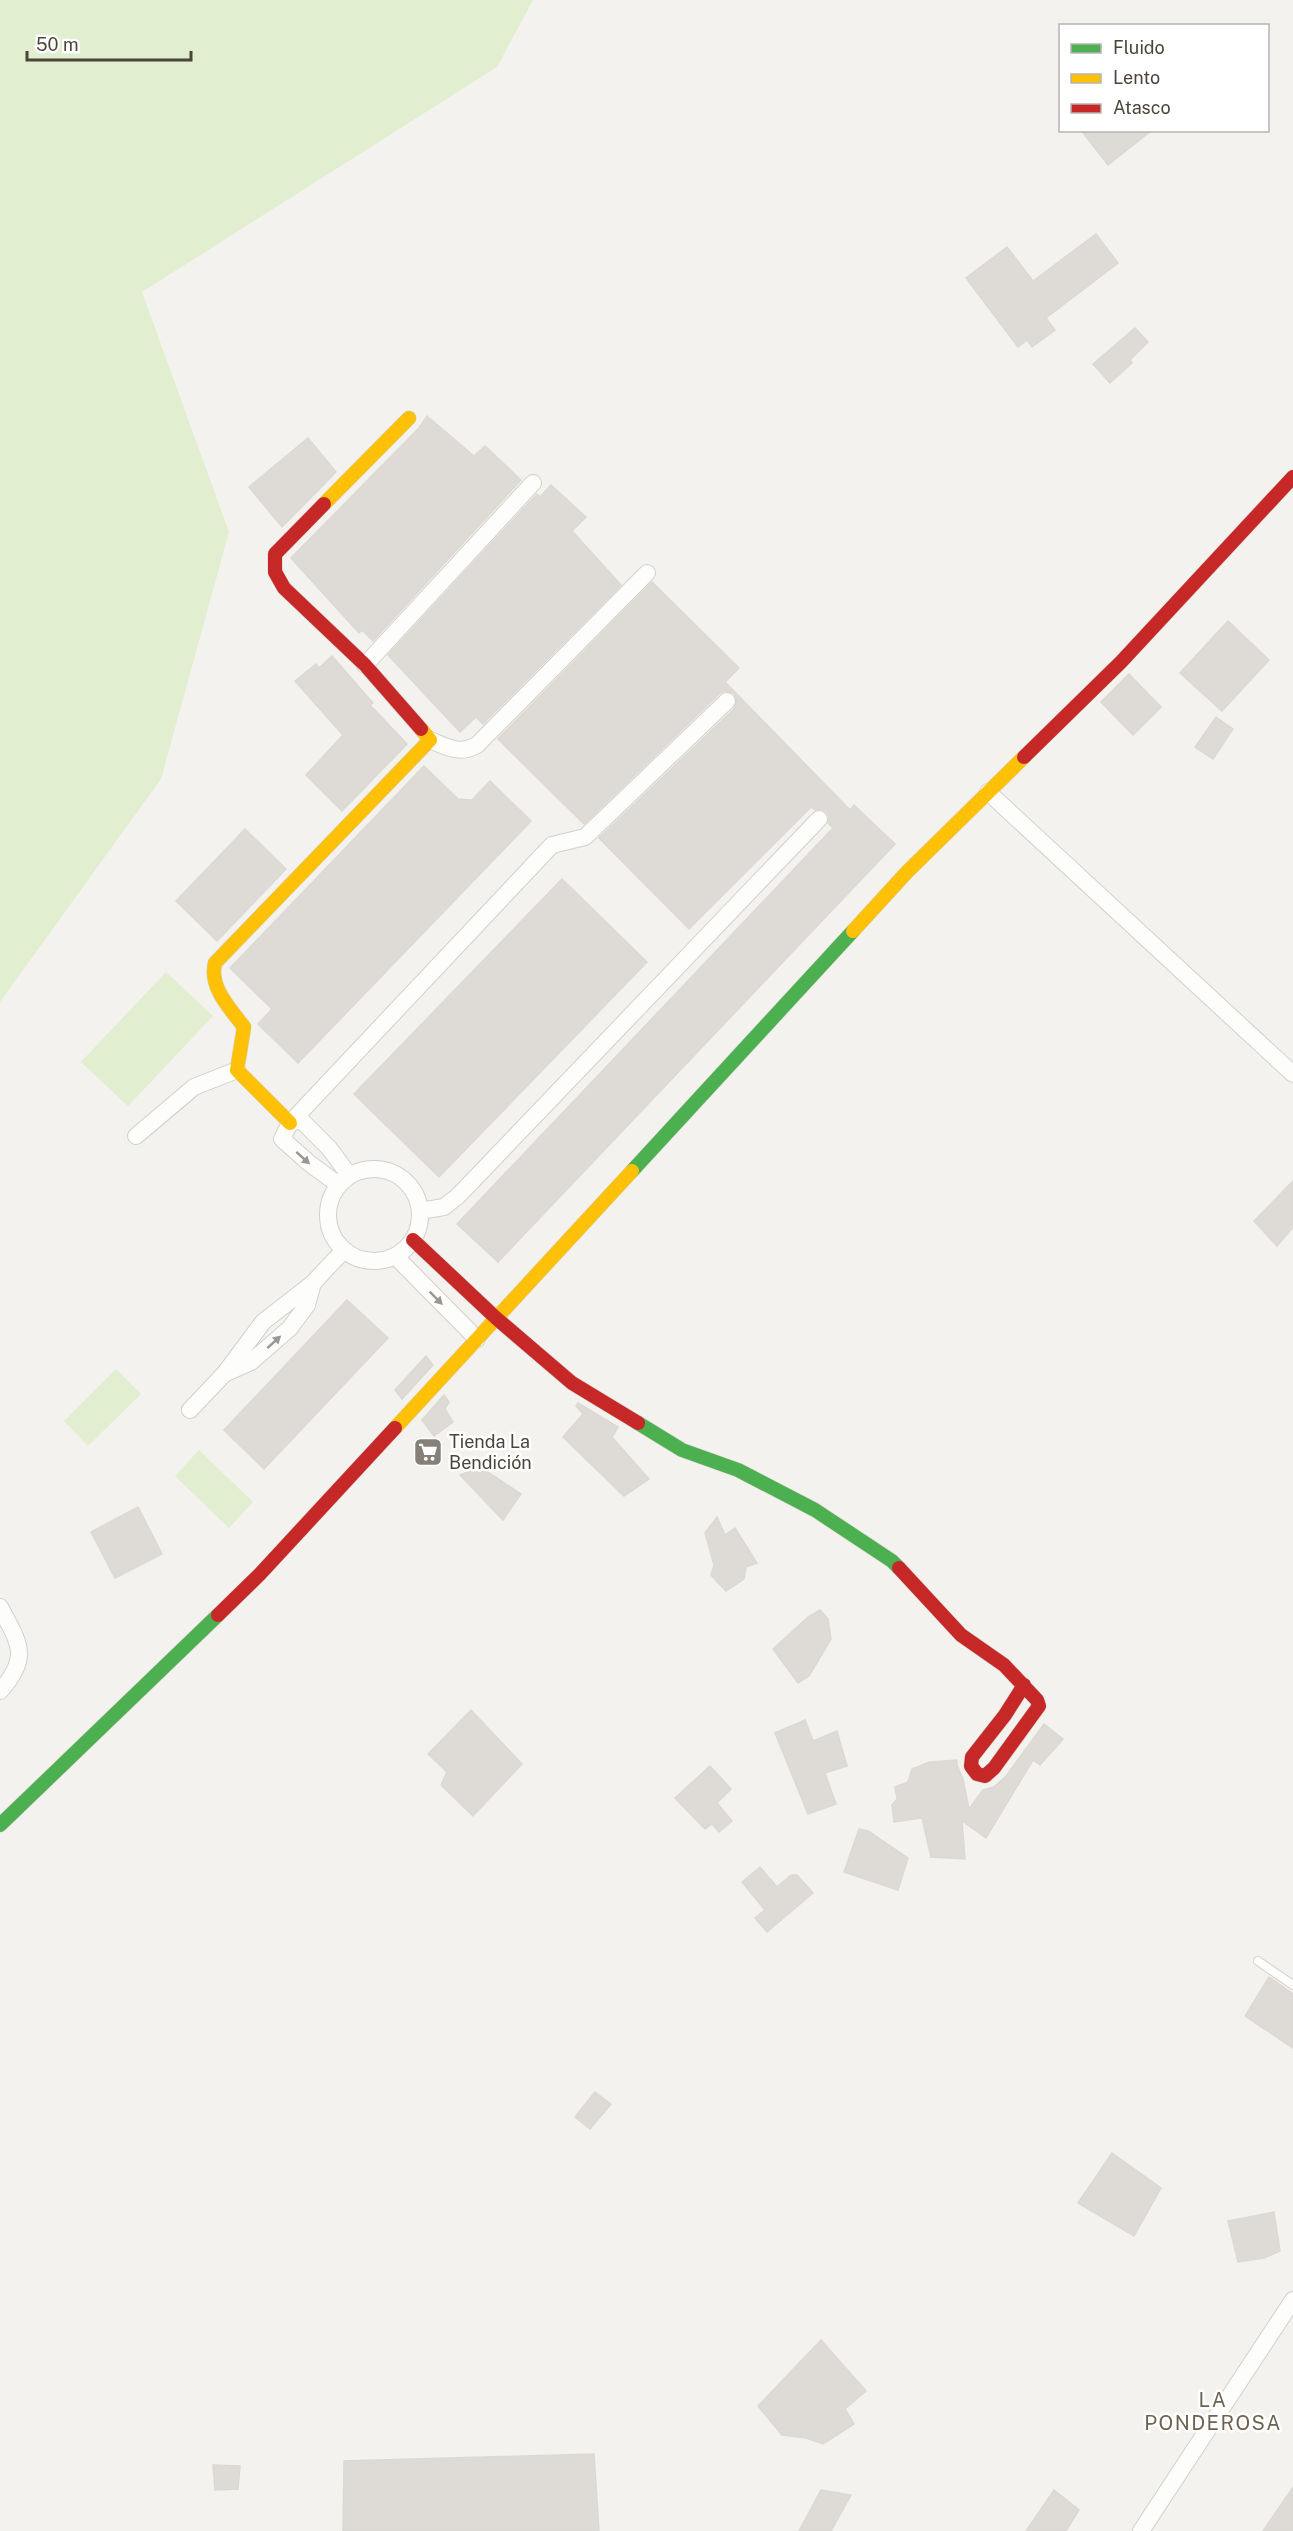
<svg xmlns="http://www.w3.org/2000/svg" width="1293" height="2531" viewBox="0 0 1293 2531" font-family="'Public Sans',sans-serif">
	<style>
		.green { fill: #e1eecf }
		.building { fill: #dedbd6; stroke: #dcd9d4; stroke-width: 1.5 }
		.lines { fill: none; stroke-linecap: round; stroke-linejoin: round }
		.lane-casing { stroke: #d2d0cb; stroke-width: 10 }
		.street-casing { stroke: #d2d0cb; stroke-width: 18 }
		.fast-casing { stroke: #d3cfc5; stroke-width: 15 }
		.slow-casing { stroke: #d3cfc5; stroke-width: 15 }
		.jam-casing { stroke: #d3cfc5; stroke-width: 15 }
		.lane { stroke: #fdfdfc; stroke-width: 8 }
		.street { stroke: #fdfdfc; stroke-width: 16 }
		.fast { stroke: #4caf50; stroke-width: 14 }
		.slow { stroke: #ffc107; stroke-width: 14 }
		.jam { stroke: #c62828; stroke-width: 14 }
		.oneway { fill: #9b9791 }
		.labels { text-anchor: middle; stroke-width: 5; stroke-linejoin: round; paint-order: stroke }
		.poi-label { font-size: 18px; fill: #4b4439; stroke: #fff; text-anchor: start }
		.neighbourhood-label { font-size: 20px; letter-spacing: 1.5px; fill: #6e6250; stroke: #fff }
	</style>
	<rect width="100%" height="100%" fill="#f4f2ee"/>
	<!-- green -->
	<g class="green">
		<polygon points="0,0 533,0 497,67 142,292 229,532 161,779 0,1002"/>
		<polygon points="166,972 213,1016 128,1106 81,1062"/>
		<polygon points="116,1369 141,1394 88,1446 64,1421"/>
		<polygon points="199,1450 253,1502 229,1528 175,1476"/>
	</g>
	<!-- building -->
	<g class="building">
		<polygon points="1081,130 1152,130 1108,165"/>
		<polygon points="1096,234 1118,263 1046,318 1055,330 1032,347 1027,340 1018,347 966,278 1007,247 1033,281"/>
		<polygon points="1135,328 1148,342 1130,360 1132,363 1110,383 1093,364"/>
		<polygon points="427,416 474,456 485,446 521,480 373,641 362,630 359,633 291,558 419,428"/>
		<polygon points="308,438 336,472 282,527 249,487"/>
		<polygon points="551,485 586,517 572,531 621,585 483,724 476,717 460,732 388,655 537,494 540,497"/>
		<polygon points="652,582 739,668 725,682 850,810 854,805 895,844 498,1262 457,1224 833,828 828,823 829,817 827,812 821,809 815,810 811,807 689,929 599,838 734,709 737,699 734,693 725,691 720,693 584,824 498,739"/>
		<polygon points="1228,621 1269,660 1222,711 1180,673"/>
		<polygon points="332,656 373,703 370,705 407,744 342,811 306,775 343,735 295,681 316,664 319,668"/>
		<polygon points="1129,674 1161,707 1133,735 1101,702"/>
		<polygon points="1216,717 1233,729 1213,759 1195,747"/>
		<polygon points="424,766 458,799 472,800 490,781 531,821 298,1063 258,1024 272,1009 230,968"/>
		<polygon points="245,829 286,869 217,941 176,901"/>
		<polygon points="562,879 647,962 439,1177 354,1094"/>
		<polygon points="1293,1181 1293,1227 1277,1246 1254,1221"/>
		<polygon points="347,1300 388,1338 264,1469 224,1430"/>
		<polygon points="426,1356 433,1365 402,1399 395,1390"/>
		<polygon points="444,1395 449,1402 445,1409 453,1422 434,1436 422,1420"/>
		<polygon points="578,1403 618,1427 612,1437 649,1479 624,1496 563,1437 583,1414 576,1406"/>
		<polygon points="480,1467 521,1494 503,1520 460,1475"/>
		<polygon points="138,1507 162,1554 115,1578 91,1532"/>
		<polygon points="717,1517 725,1535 735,1528 757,1563 746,1567 744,1579 726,1591 711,1575 714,1565 705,1533"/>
		<polygon points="820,1610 828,1619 831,1639 809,1676 798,1683 773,1649 808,1617"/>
		<polygon points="471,1710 522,1764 473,1816 441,1785 447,1772 428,1754"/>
		<polygon points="805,1720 813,1741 837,1731 847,1766 825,1773 836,1804 808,1814 775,1733"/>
		<polygon points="1044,1724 1063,1739 1040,1765 1033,1760 986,1838 962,1821 965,1859 931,1857 922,1818 894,1822 892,1805 897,1799 895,1787 908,1782 912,1769 930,1762 957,1760 957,1765 963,1779 969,1809 983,1790 994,1787 1006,1776"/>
		<polygon points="710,1766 731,1789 717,1803 732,1821 719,1832 712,1824 705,1829 675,1798"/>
		<polygon points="859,1829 868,1831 908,1858 898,1890 844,1872"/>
		<polygon points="760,1867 777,1887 791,1875 797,1875 813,1893 767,1932 755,1918 765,1910 742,1882"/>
		<polygon points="1269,1977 1293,1994 1293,2048 1245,2016"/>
		<polygon points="595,2092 611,2104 590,2129 575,2117"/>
		<polygon points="1112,2153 1161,2188 1134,2236 1078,2203"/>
		<polygon points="1274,2212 1280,2251 1264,2258 1238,2262 1228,2221"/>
		<polygon points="821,2340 866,2391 845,2409 854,2424 823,2444 806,2438 782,2435 758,2406"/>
		<polygon points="594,2454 599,2531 343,2531 344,2461"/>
		<polygon points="213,2465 240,2466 238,2489 215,2490"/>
		<polygon points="1293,2487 1293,2531 1263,2531"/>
		<polygon points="821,2490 851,2495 831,2531 799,2531"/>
		<polygon points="1054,2490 1079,2510 1066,2531 1026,2531"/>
	</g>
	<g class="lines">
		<!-- lane casing -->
		<g class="lane-casing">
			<polyline id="lane" points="1258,1961 1293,1985"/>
		</g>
		<!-- street casing -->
		<g class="street-casing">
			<g id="street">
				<polyline points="365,665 533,483"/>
				<path d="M430,740c17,7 30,15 47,5l170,-172"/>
				<polyline points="988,792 1293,1074"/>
				<polyline points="290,1123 301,1120 329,1148 349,1175"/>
				<polyline points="136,1136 194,1087 237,1070"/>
				<circle cx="374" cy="1215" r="46"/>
				<polyline points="339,1185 309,1163 282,1139 290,1123 552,845 585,837 727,701"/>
				<polyline points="420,1211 444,1207 458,1196 819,819"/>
				<polyline points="396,1257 477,1339"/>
				<polyline points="226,1373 251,1362 290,1328 307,1305 313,1283"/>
				<polyline points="190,1410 225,1373 263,1322 313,1283 344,1250"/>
				<path d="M0,1607c19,36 31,50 0,84"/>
				<polyline points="1141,2531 1293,2300"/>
			</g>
		</g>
		<!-- fast casing -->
		<g class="fast-casing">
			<g id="fast">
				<polyline points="632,1171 853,931"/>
				<polyline points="638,1423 682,1450 738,1470 815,1510 892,1561 899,1568"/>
				<polyline points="0,1825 218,1615"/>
			</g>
		</g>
		<!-- slow casing -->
		<g class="slow-casing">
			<g id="slow">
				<polyline points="324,504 409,418"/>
				<polyline points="853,931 907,872 1024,757"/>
				<path d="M290,1123l-53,-53 7,-43c-14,-19 -35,-39 -29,-64l215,-223 -9,-11"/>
				<polyline points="395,1428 632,1171"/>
			</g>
		</g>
		<!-- jam casing -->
		<g class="jam-casing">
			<g id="jam">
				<polyline points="324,504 275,554 275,572 284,588 365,665 421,729"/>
				<polyline points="1024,757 1121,662 1293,477"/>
				<polyline points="413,1240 496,1318 572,1383 638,1423"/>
				<polyline points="899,1568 961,1635 1004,1665 1037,1700 1039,1706 994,1768 985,1776 977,1774 971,1766 972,1757 1005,1715 1024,1685"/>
				<polyline points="218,1615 260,1574 395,1428"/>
			</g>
		</g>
		<!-- lane -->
		<use href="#lane" class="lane"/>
		<!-- street -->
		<use href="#street" class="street"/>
		<!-- fast -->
		<use href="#fast" class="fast"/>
		<!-- slow -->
		<use href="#slow" class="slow"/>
		<!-- jam -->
		<use href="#jam" class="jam"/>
	</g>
	<!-- one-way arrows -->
	<defs><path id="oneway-solid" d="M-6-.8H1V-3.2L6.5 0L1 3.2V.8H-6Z" transform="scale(1.5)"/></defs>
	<g class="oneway">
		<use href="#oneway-solid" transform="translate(303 1158) rotate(42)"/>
		<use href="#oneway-solid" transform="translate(436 1298) rotate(45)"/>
		<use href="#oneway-solid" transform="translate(274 1342) rotate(-42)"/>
	</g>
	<!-- icons -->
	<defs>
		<g id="supermarket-square" transform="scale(1.5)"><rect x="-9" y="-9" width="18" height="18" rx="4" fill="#868178" stroke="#fff"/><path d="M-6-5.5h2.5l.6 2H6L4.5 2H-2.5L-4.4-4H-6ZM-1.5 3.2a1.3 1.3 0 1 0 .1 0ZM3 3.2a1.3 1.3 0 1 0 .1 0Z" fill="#fff"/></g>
	</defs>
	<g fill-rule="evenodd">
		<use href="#supermarket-square" x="428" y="1452"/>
	</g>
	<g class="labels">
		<!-- poi labels -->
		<g class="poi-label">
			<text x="449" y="1448">Tienda La<tspan x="449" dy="21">Bendición</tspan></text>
		</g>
		<!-- neighbourhood labels -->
		<g class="neighbourhood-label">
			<text x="1213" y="2407">LA<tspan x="1213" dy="23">PONDEROSA</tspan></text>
		</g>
	</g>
	<!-- legend -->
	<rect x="1059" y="24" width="210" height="108" fill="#ffffff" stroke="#b7b4b0" stroke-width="1.5"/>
	<rect x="1071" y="44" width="30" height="9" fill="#4caf50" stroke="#b7b4b0" stroke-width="1.5"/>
	<text x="1113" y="54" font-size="18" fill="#4b4439">Fluido</text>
	<rect x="1071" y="74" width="30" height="9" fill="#ffc107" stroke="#b7b4b0" stroke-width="1.5"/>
	<text x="1113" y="84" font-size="18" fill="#4b4439">Lento</text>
	<rect x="1071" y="104" width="30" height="9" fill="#c62828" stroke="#b7b4b0" stroke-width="1.5"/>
	<text x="1113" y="114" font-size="18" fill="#4b4439">Atasco</text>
	<!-- scale -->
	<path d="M27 51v9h164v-9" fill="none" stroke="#4b4439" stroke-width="3"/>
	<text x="36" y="51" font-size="18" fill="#4b4439" stroke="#ffffff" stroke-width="4.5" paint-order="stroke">50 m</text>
</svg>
